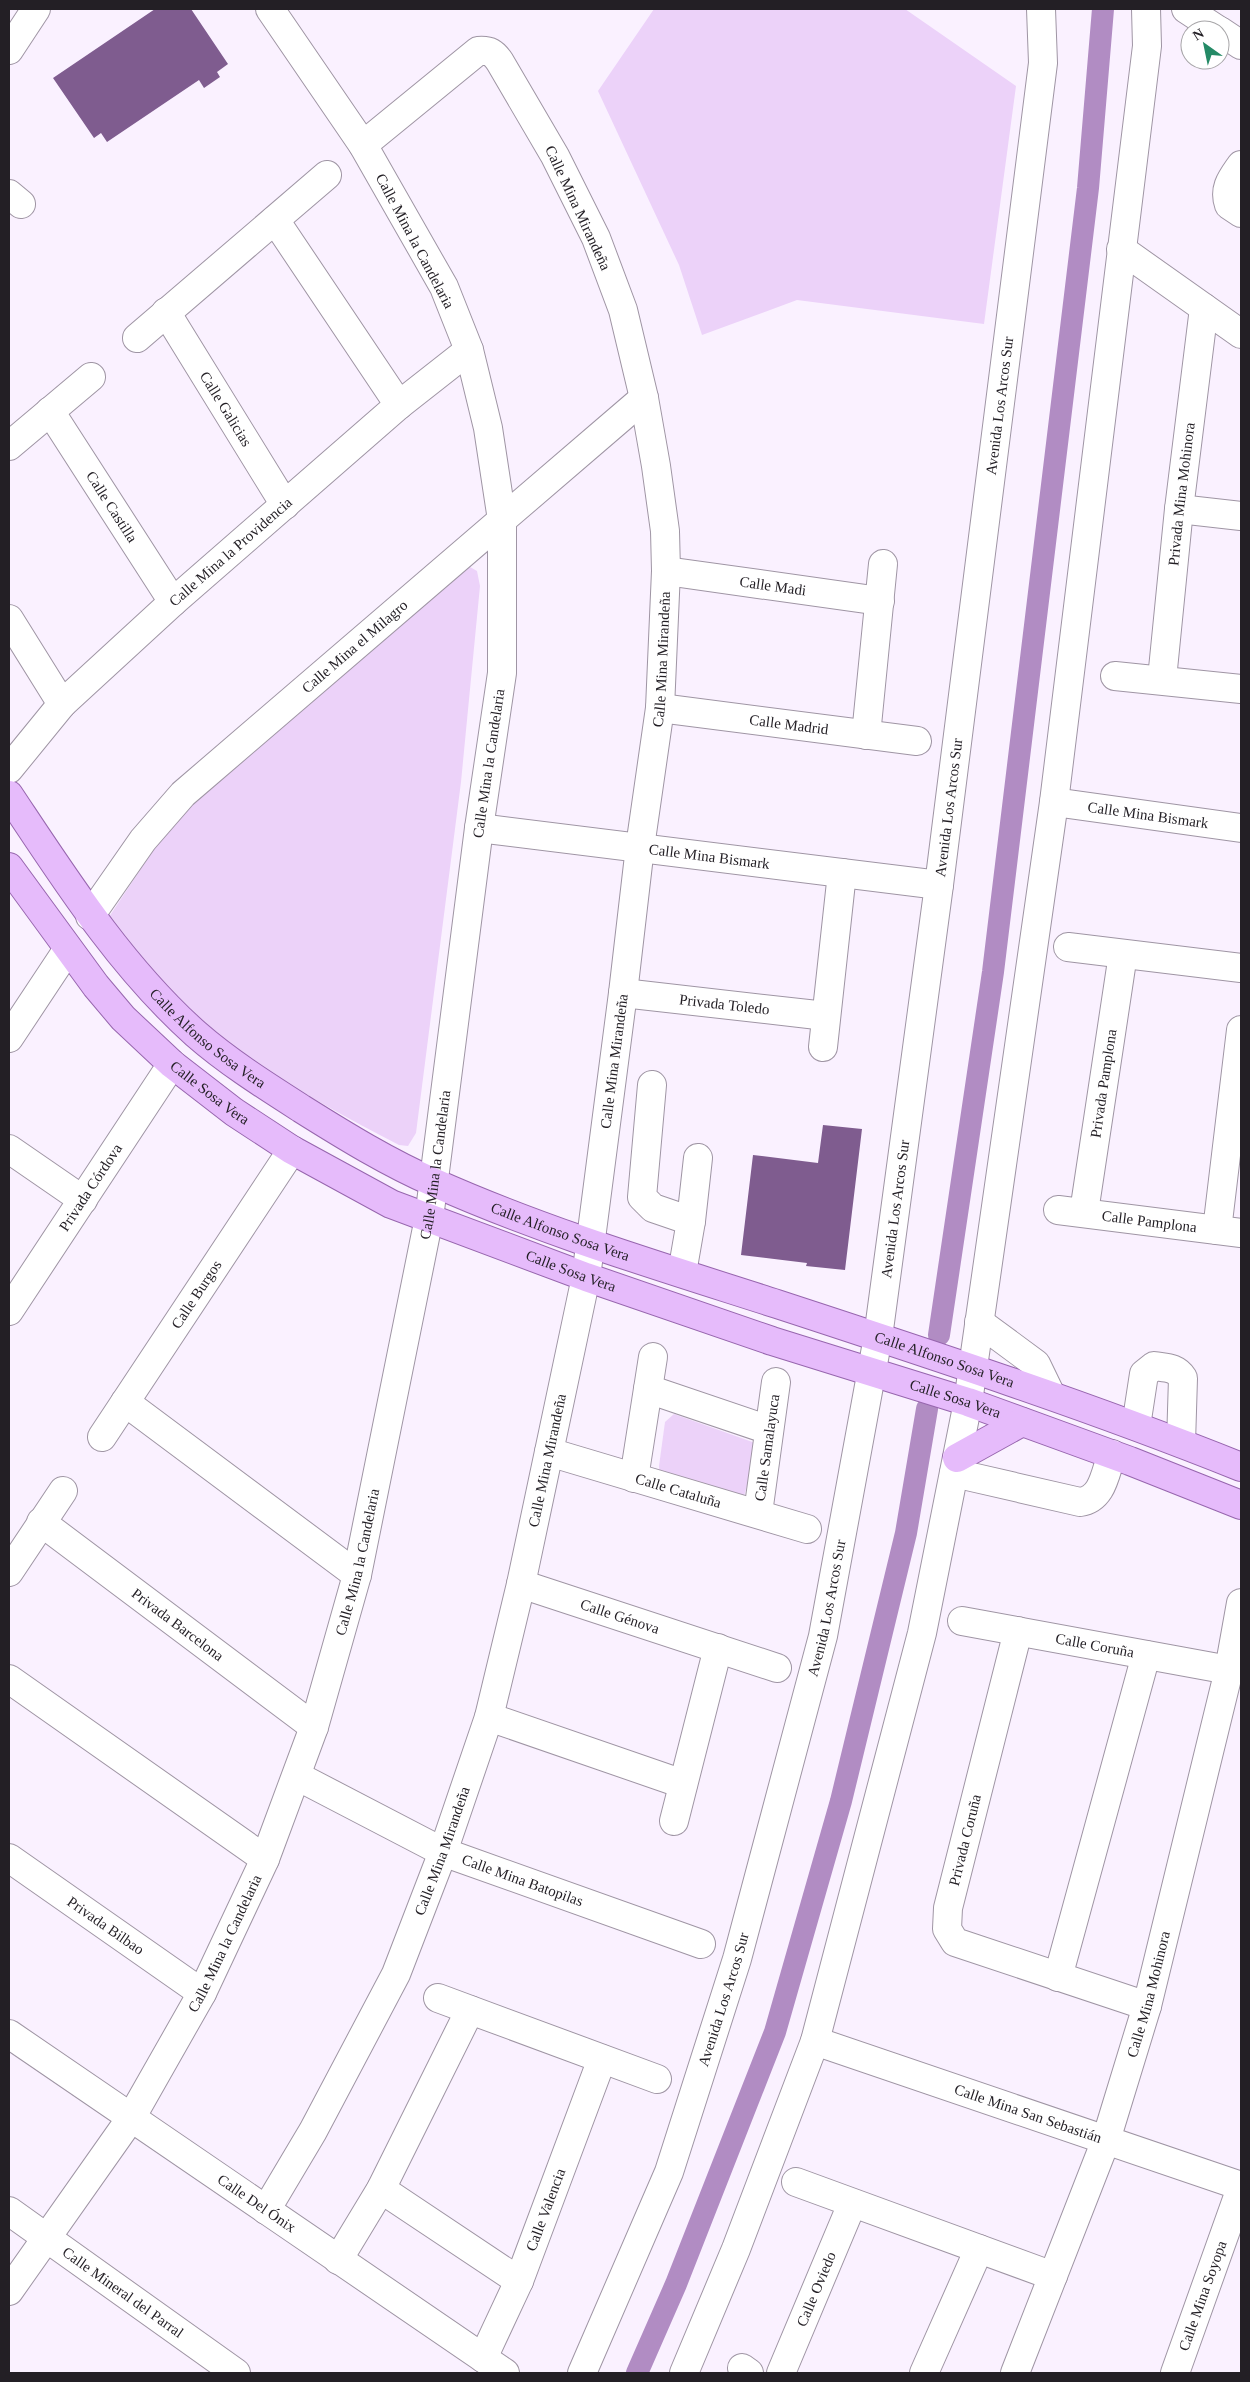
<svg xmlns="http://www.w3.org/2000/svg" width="1250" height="2382" viewBox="0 0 1250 2382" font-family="Georgia,serif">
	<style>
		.green { fill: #ecd2f9 }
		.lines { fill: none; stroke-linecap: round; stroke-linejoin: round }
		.canal { stroke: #b18cc3; stroke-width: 22 }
		.building { fill: #7f5c8f }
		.minor-casing { stroke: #9f95a4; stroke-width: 30 }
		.major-casing { stroke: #9766ae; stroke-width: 30 }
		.minor { stroke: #fff; stroke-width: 28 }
		.major { stroke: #e6bbfb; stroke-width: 28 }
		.labels { text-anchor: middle; stroke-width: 5; stroke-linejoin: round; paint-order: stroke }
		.street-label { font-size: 15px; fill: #231f25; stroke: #fff }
	</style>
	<rect width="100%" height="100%" fill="#faf1ff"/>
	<!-- green -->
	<g class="green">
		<polygon points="654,9 905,9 1016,86 984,324 797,300 702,335 679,265 598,91"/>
		<path d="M470,567l7,4 3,15 -19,196 -45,351 -8,13 -9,-1c-76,-40 -151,-80 -216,-139 -28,-25 -52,-55 -78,-83l61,-92 39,-43 249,-212z"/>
		<polygon points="674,1414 758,1444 743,1500 660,1480 659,1466 665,1422"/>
	</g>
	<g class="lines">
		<!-- canal -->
		<g class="canal">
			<polyline points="939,1335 993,972 1088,188 1103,9"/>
			<polyline points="637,2373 676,2284 775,2032 841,1801 906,1533 927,1409"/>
		</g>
	</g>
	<!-- building -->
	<g class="building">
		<polygon points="155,9 191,9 228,64 217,72 220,77 204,88 199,80 107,142 101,133 94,138 53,78"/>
		<polygon points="823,1125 862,1129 845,1270 806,1266 807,1263 741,1255 753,1155 818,1163"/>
	</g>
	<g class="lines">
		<!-- minor casing -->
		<g class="minor-casing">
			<g id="minor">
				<polyline points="1186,9 1218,30"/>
				<polyline points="1220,31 1241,45"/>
				<polyline points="9,50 36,9"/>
				<path d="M1241,165c-9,13 -18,23 -12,40l12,8"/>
				<polyline points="9,194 21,204"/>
				<polyline points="275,220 399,405"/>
				<polyline points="1121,249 1241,334"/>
				<path id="s1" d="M166,312l119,193"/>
				<polyline points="137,338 327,175"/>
				<path id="s2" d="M50,411l123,191"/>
				<polyline points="9,446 91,377"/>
				<polyline points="1179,509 1241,516"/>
				<path id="s3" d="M666,571l214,30"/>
				<polyline points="9,619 62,704"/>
				<polyline points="1115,676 1241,689"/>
				<path id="s4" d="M1162,679l17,-170 25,-201"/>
				<path id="s5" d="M660,708l257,33"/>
				<polyline points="866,735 883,564"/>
				<path id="s6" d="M9,769l53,-65 111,-102 226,-197 70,-55"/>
				<path id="s7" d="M1054,802l187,26"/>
				<path id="s8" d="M479,828l460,57"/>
				<path id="s9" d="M90,916l53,-76 40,-46 461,-396"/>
				<polyline points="1068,947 1241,968"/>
				<path id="s10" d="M623,993l203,23"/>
				<polyline points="9,1038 68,949"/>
				<polyline points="823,1047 842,873"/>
				<polyline points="652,1085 642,1197 653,1208 691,1221 682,1273"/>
				<polyline points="9,1149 83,1200"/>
				<path id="s11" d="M1058,1210l183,23"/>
				<path id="s12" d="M1084,1212l39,-258"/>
				<polyline points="691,1221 698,1158"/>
				<polyline points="1217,1230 1241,1030"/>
				<path id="s13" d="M9,1311l163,-247"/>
				<polyline points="979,1322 1036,1364 1051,1395"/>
				<polyline points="648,1389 769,1430"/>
				<polyline points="125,1402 357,1575"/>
				<path d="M1136,1426l8,-52 10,-8c12,2 22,1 29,12l-2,65"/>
				<path id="s14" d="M102,1437l190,-287"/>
				<path id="s15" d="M549,1452l258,77"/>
				<path d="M954,1473l126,29c23,-3 25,-29 32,-48"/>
				<polyline points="634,1478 653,1357"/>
				<path id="s16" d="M758,1513l18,-131"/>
				<path id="s17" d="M41,1522l273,205"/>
				<polyline points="9,1572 63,1491"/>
				<path id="s18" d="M521,1584l256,84"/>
				<path id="s19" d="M962,1621l267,49"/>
				<polyline points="1018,1631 948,1908 947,1929 955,1942 1147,2006"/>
				<polyline points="9,1679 265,1859"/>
				<polyline points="489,1717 683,1784"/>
				<path id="s20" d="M297,1776l146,76 258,92"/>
				<polyline points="674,1821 718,1648"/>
				<path id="s21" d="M9,1858l193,135"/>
				<polyline points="1058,1977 1146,1655"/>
				<polyline points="438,1998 657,2079"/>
				<path id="s22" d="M9,2034l496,339"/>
				<path id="s23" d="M815,2041l426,145"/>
				<polyline points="796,2182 1053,2276"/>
				<polyline points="381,2189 519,2281"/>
				<path id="s24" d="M266,2210l47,-79 83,-157 47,-122 46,-135 32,-133 65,-307 37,-284 17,-146 20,-139 6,-137 -1,-40 -9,-65 -12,-68 -21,-88 -27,-72 -41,-82 -55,-94c-6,-9 -10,-12 -22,-11l-115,94"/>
				<path id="s25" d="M9,2211l227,162"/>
				<polyline points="338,2260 381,2189 470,2010"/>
				<path id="s26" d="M9,2291l122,-173 71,-125 63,-134 49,-132 43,-152 72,-357 50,-390 23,-155v-153l-14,-92 -19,-78 -25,-63 -81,-142 -93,-136"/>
				<path id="s27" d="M483,2358l36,-77 83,-222"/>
				<polyline points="742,2368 749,2373"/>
				<path id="s28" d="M582,2373l87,-201 68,-213 86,-323 55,-299 61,-452 104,-822 -2,-54"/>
				<polyline points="684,2373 736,2249 815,2041 922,1633 968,1402 1054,802 1147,46 1146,9"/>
				<path id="s29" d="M781,2373l71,-169"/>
				<polyline points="924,2373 979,2249"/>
				<path id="s30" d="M1015,2373l91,-233 41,-134 82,-336 12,-67"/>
				<path id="s31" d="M1175,2373l66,-185"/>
			</g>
		</g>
		<!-- major casing -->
		<g class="major-casing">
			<g id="major">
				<path id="s32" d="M9,795c56,84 111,171 187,239 32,28 70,52 106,75 43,27 87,54 133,74 110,49 227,84 342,121 156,51 312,102 464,163"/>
				<path id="s33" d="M9,867l87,119 27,32 49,46 62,48 58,38 99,54 195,73 186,64 196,61 162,59 111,44"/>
				<polyline points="957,1458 1022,1422"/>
			</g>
		</g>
		<!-- minor -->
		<use href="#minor" class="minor"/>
		<!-- major -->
		<use href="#major" class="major"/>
	</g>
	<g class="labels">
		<!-- street labels -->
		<g class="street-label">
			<text transform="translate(578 208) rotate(65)" y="5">Calle Mina Mirandeña</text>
			<text transform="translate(415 241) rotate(62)" y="5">Calle Mina la Candelaria</text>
			<text dy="5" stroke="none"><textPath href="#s28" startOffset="2020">Avenida Los Arcos Sur</textPath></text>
			<text dy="5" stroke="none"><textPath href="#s1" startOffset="114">Calle Galicias</textPath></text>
			<text dy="5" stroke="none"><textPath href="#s4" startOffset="186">Privada Mina Mohinora</textPath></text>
			<text dy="5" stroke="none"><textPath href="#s2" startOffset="114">Calle Castilla</textPath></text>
			<text dy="5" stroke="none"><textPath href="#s6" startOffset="311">Calle Mina la Providencia</textPath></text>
			<text dy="5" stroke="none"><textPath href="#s3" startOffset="108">Calle Madi</textPath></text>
			<text dy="5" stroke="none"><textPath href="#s9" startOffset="380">Calle Mina el Milagro</textPath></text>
			<text dy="5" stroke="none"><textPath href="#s24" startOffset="1616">Calle Mina Mirandeña</textPath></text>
			<text dy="5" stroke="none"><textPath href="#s5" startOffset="130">Calle Madrid</textPath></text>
			<text dy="5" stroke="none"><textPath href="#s26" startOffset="1625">Calle Mina la Candelaria</textPath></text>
			<text dy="5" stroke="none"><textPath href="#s28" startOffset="1615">Avenida Los Arcos Sur</textPath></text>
			<text dy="5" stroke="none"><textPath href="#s7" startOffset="95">Calle Mina Bismark</textPath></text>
			<text dy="5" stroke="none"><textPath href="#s8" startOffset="232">Calle Mina Bismark</textPath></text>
			<text dy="5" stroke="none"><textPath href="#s10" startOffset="102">Privada Toledo</textPath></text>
			<text dy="5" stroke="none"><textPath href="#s32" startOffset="316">Calle Alfonso Sosa Vera</textPath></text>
			<text dy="5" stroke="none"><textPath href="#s24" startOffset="1211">Calle Mina Mirandeña</textPath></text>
			<text dy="5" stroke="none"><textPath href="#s12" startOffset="130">Privada Pamplona</textPath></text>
			<text dy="5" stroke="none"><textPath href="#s33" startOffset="304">Calle Sosa Vera</textPath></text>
			<text dy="5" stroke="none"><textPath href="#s26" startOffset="1220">Calle Mina la Candelaria</textPath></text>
			<text dy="5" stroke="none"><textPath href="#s13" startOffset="148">Privada Córdova</textPath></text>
			<text dy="5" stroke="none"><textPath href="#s28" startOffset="1210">Avenida Los Arcos Sur</textPath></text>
			<text dy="5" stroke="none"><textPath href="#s11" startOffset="92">Calle Pamplona</textPath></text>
			<text dy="5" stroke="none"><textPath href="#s32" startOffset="721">Calle Alfonso Sosa Vera</textPath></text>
			<text dy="5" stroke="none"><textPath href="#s33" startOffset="709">Calle Sosa Vera</textPath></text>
			<text dy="5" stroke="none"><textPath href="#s14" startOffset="171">Calle Burgos</textPath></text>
			<text dy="5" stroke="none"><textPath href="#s32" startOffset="1126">Calle Alfonso Sosa Vera</textPath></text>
			<text dy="5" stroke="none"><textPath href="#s33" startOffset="1114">Calle Sosa Vera</textPath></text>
			<text dy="5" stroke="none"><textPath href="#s16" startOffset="66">Calle Samalayuca</textPath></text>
			<text dy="5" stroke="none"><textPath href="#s24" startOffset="806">Calle Mina Mirandeña</textPath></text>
			<text dy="5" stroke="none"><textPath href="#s15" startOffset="135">Calle Cataluña</textPath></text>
			<text dy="5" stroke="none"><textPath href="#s26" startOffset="815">Calle Mina la Candelaria</textPath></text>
			<text dy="5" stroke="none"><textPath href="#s28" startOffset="805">Avenida Los Arcos Sur</textPath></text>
			<text dy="5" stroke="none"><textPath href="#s18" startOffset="104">Calle Génova</textPath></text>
			<text dy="5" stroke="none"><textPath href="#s17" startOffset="171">Privada Barcelona</textPath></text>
			<text dy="5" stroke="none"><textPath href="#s19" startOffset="135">Calle Coruña</textPath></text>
			<text transform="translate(965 1840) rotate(-76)" y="5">Privada Coruña</text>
			<text dy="5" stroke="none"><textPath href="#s24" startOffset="401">Calle Mina Mirandeña</textPath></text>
			<text dy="5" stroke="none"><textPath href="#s20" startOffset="249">Calle Mina Batopilas</textPath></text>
			<text dy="5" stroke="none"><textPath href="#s21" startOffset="118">Privada Bilbao</textPath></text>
			<text dy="5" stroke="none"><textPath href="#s26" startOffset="410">Calle Mina la Candelaria</textPath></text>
			<text dy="5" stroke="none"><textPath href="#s30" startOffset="402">Calle Mina Mohinora</textPath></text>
			<text dy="5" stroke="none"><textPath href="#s28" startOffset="400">Avenida Los Arcos Sur</textPath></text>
			<text dy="5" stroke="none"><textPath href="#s23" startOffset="225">Calle Mina San Sebastián</textPath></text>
			<text dy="5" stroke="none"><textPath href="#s22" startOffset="300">Calle Del Ónix</textPath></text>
			<text dy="5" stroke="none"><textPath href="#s27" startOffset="161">Calle Valencia</textPath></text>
			<text dy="5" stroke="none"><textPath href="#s29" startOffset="91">Calle Oviedo</textPath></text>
			<text dy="5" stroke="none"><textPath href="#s25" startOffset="140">Calle Mineral del Parral</textPath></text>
			<text dy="5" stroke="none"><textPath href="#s31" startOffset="82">Calle Mina Soyopa</textPath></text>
		</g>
	</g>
	<!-- border -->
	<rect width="1250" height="2382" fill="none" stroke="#231f25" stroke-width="20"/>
	<!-- north arrow -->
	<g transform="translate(1205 45) rotate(327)"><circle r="24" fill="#ffffff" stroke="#a7a5a8"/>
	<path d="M0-4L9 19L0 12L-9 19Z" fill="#248a66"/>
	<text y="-8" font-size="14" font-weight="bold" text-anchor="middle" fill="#231f25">N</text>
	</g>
</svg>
